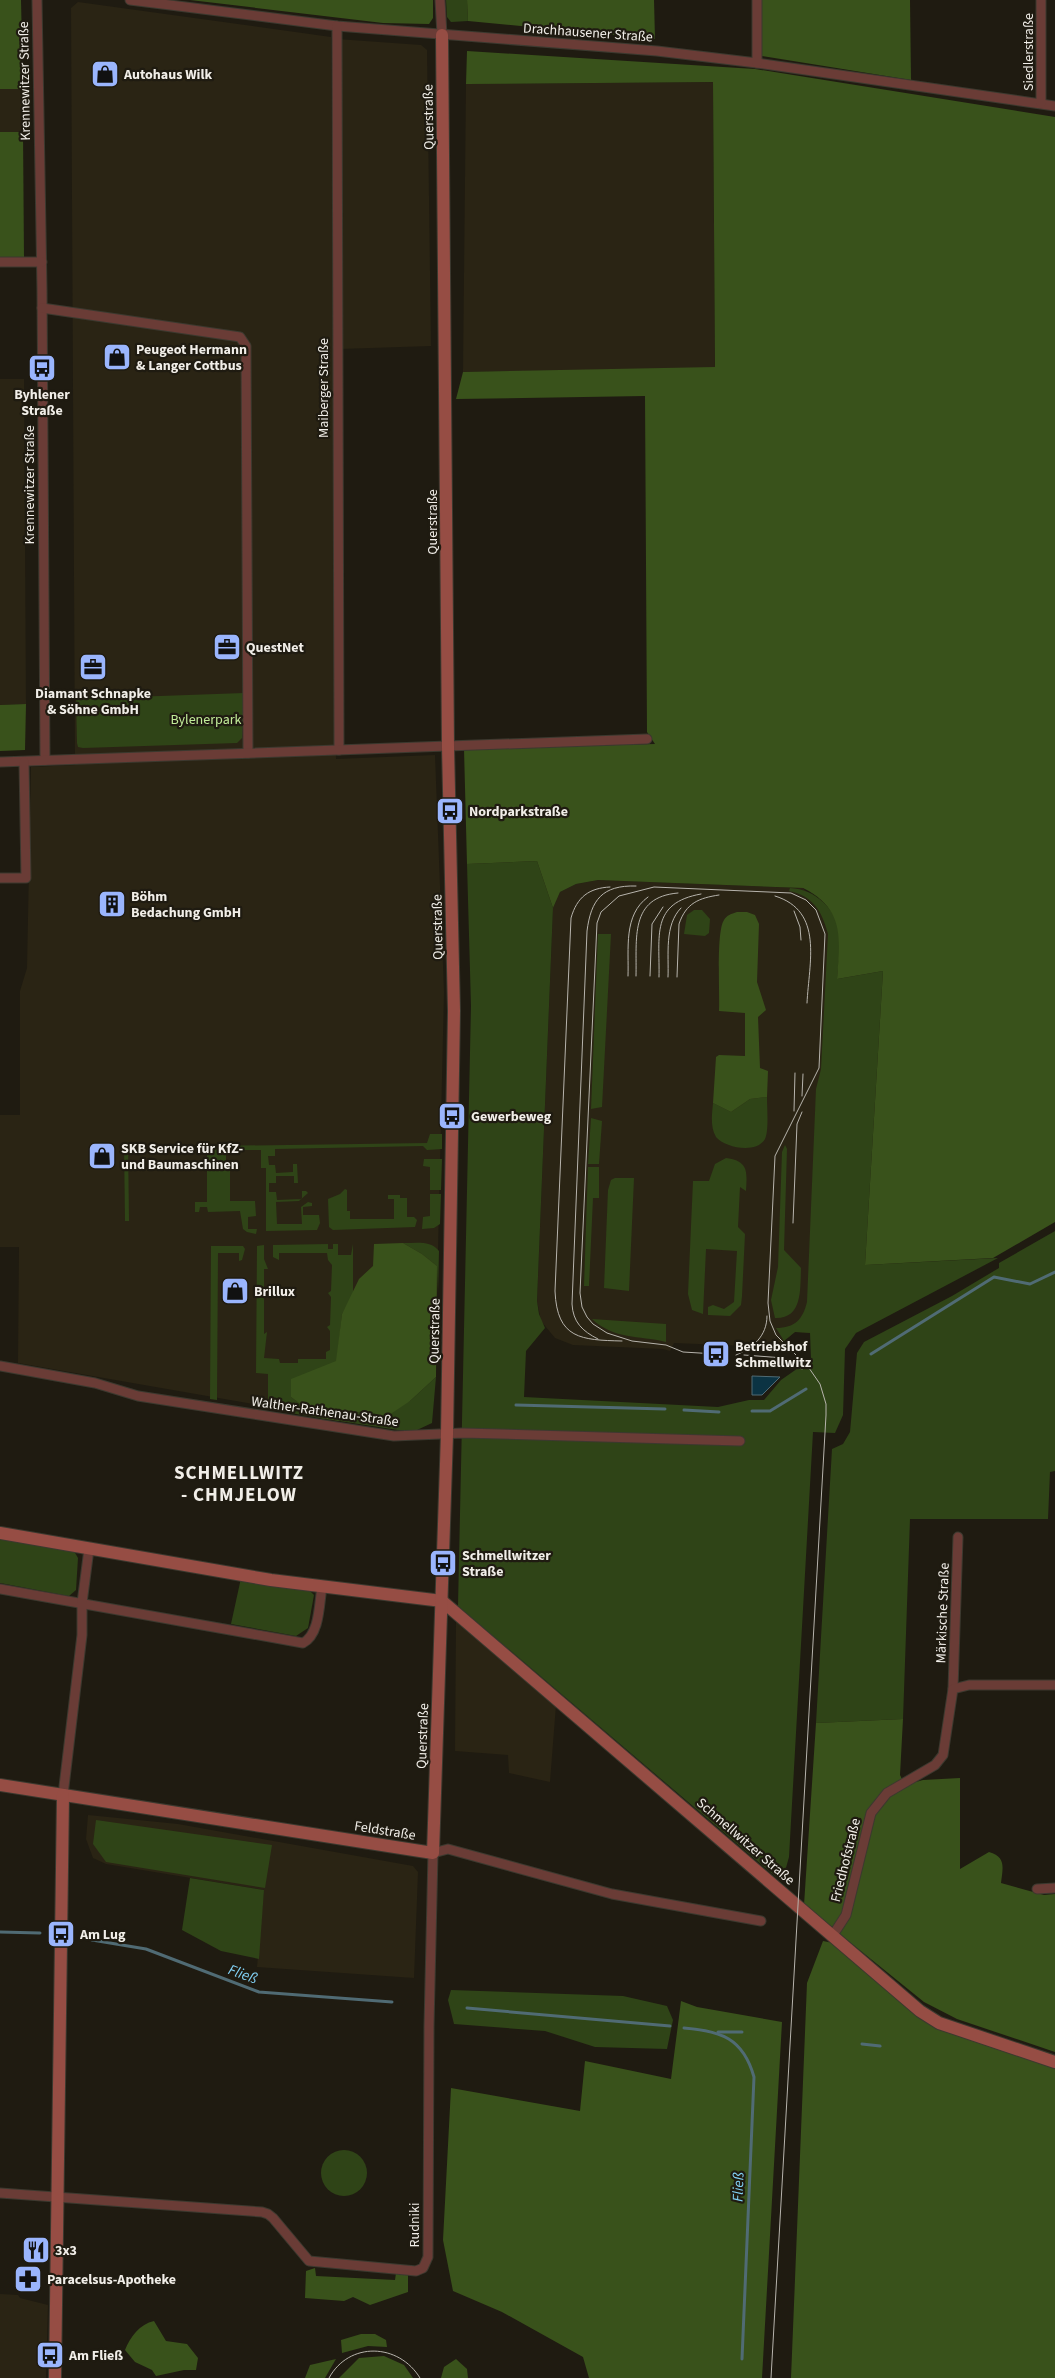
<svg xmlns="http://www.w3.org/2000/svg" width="1055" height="2378" viewBox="0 0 1055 2378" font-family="'Source Sans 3',sans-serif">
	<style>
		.built { fill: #2a2414 }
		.green { fill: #2f4417 }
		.forest { fill: #39521b }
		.water { fill: #0b3343; stroke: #506b74 }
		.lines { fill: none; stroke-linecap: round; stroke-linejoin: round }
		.stream { stroke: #506b74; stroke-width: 3 }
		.street-casing { stroke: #3c392f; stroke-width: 11 }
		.secondary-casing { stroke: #3c392f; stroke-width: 14 }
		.street { stroke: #6a3c36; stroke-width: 9 }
		.secondary { stroke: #964d44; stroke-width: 12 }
		.tram { stroke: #b7b4ad; stroke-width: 1 }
		.labels { text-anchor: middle; stroke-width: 4.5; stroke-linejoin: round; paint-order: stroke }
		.street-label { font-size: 14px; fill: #f1eee8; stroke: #1f1b11 }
		.poi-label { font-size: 14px; font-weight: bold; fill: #f1eee8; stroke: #1f1b11; text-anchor: start }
		.park-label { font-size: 14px; fill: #c2ec99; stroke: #1f1b11 }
		.water-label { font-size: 15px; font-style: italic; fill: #82d1f5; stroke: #1f1b11 }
		.district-label { font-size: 19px; font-weight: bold; letter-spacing: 1px; fill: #f1eee8; stroke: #1f1b11 }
	</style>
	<rect width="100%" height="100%" fill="#1f1b11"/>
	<!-- built -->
	<g class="built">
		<polygon points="78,2 331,37 336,759 435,755 444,992 437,1294 397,1429 18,1363 19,1247 0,1247 0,1115 20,1115 20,991 27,968 31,767 75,765 71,8"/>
		<polygon points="337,39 421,45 427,50 431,346 340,349"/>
		<polygon points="713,82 715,368 463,372 466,84"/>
		<rect x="0" y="89" width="23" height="43"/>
		<polygon points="0,379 24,379 26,704 0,705"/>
		<polygon points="598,880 803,888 836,922 810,1333 795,1332 776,1348 755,1348 751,1343 747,1346 674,1343 670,1351 663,1349 573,1345 555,1338 541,1321 537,1301 553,908 560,892 576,884"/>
		<polygon points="456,1621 556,1705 550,1782 509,1773 508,1755 455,1751"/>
		<polygon points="88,1815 178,1824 413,1866 418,1872 414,1978 257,1967 264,1890 106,1864 93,1858 86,1839"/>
		<polygon points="0,2294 18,2295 20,2298 48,2305 46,2378 0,2378"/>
	</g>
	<!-- green -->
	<g class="green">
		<polygon points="446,0 467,0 468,21 451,22 447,17"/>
		<polygon points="244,693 242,738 237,743 83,748 78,747 77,743 76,699"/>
		<path d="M537,861l16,47 -16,393 2,13 6,14 -19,23 -2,46 194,10 31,-7h15l17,-20 30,-21 -1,-26 -15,-1 -11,9 -8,-13c19,0 27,-9 31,-26l9,-213 5,-20 7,-135c-6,-23 -15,-38 -39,-43l1,-3c25,1 47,21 50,47 1,14 -2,30 -3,44l46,-8 -18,294 133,-7 -142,75 -11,16 -2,66 -8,18 -22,-1 -24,425 -7,25 -324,-276 13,-600 -4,-142z"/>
		<polygon points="694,910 702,910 710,919 709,933 705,936 684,934 687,915"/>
		<polygon points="598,934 611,934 602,1107 591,1109"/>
		<path d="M767,1097c0,10 2,34 -2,42 -8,15 -40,9 -49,-2 -6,-10 -4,-23 -3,-34l18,9 19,-13z"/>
		<polygon points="591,1118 602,1121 599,1164 588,1164"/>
		<polygon points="430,1134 442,1134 442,1149 427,1150 423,1146 275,1149 275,1156 268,1156 269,1165 275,1165 276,1173 293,1172 293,1164 297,1164 298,1183 294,1183 294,1176 276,1176 276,1183 269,1183 269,1192 276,1192 277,1200 302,1199 302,1191 306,1191 308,1193 299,1201 276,1202 277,1224 302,1224 301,1207 308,1202 312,1203 312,1206 303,1207 303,1215 319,1215 320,1223 317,1230 266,1231 266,1168 261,1168 261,1150 226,1150 226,1168 230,1168 230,1201 255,1201 256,1216 248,1217 248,1229 257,1229 256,1234 247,1232 243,1229 240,1211 208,1212 207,1207 200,1207 199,1212 195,1212 195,1202 207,1202 207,1150 210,1149 210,1146 427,1143"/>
		<polygon points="124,1142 128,1142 129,1221 125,1221"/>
		<path d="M785,1145l2,4 -3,101 17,18c-1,21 2,51 -26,50l-4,-18 7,-33 4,-115z"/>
		<path d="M726,1158c23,3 21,14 20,33l-6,-4 -2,40 7,7 -3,62 -1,9 -11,11 -22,-1v-8l5,-2 11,4 10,-7 3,-51 -31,-2 -3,65 -11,-4 -4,-16 5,-113h16l6,-17z"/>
		<polygon points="424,1159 442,1159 441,1190 430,1190 430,1167 423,1166"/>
		<polygon points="588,1167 599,1167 599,1198 593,1198 589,1286 584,1286"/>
		<polygon points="615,1178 634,1178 629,1291 604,1288 608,1190 611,1180"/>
		<polygon points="345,1189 347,1190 347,1211 350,1211 350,1219 394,1219 394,1199 388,1199 388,1195 400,1195 400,1198 407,1198 407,1217 414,1217 417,1220 415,1227 333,1230 329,1227 328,1199 340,1194"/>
		<polygon points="430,1194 441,1194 440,1224 434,1228 422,1229 423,1217 430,1216"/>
		<polygon points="1055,1231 1055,1471 1050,1472 1048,1519 910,1519 903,1719 816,1723 832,1449 843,1444 850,1432 857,1353 864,1342 952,1296 999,1268 999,1263"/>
		<path d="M403,1243c13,0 28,-3 36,8l-1,43 -1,-28 -15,-12z"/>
		<polygon points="328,1244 328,1249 333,1249 333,1244 338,1244 338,1255 351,1255 353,1244 353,1294 342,1314 337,1361 291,1397 319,1418 268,1409 268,1374 256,1373 257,1246 264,1245 264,1259 268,1269 264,1269 264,1334 267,1332 264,1358 279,1359 280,1363 298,1363 298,1359 326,1359 326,1352 330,1350 330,1331 327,1327 330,1325 331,1297 328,1293 331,1291 332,1265 328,1260 327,1253 279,1253 279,1260 273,1257 273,1245"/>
		<polygon points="211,1246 243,1246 245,1249 242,1260 239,1261 239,1253 218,1253 217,1400 210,1399"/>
		<path d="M592,1319l74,5v18c-28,-7 -51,-2 -74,-23z"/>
		<polygon points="436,1377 432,1423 417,1430 398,1430 339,1421 364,1410 410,1401"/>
		<polygon points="0,1539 74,1551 78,1558 76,1590 69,1596 0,1583"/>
		<polygon points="241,1578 310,1591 314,1595 308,1628 296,1636 231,1624"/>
		<polygon points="96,1820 272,1845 265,1888 106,1862 93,1844"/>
		<polygon points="190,1878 264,1890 259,1959 221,1951 182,1930"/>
		<polygon points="451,1990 623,1996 667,2006 673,2020 667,2049 595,2047 545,2031 454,2024 448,2000"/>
		<circle cx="344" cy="2173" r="23"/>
	</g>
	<!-- forest -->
	<g class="forest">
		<polygon points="0,0 21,0 23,89 0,89"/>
		<polygon points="190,0 433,0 433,18 429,24 383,23"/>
		<polygon points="467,0 654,0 655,39 468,21"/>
		<polygon points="762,0 910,0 911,80 762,56"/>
		<path d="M467,51l288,18 300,48v1105l-62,36 -128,7 18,-294 -46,8c3,-41 8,-70 -34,-91l-205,-8 -22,4 -16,8 -7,16 -16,-47 -70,3 -3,-115 191,-5 -8,-12 -2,-336 -189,3 7,-27 252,-5 -2,-285 -247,2z"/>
		<polygon points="0,132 23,132 24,258 0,258"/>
		<polygon points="26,704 25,750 0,751 0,705"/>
		<path d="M737,912h10l8,3 4,9 -2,58 9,28 -8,7 2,51 8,3 -1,26 -17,2 -19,13 -18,-9 3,-46 3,-2 26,1v-43l-26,-2c1,-17 -3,-79 5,-91 3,-5 7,-6 13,-8z"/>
		<polygon points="403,1243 422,1254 437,1266 436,1377 410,1401 386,1417 364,1410 339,1421 319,1418 291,1397 291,1379 336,1361 342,1314 359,1279 373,1266 374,1244"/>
		<path d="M903,1719l-3,56 5,10 18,-5 37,-2v91l29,-17c17,5 14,15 12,31l43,12 11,-1v158l-98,-33 -33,-17 -120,-97 12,-182z"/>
		<polygon points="823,1941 833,1943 913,2013 1055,2068 1055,2378 791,2378 807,1983"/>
		<polygon points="681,2001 697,2007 782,2022 762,2378 589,2378 583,2357 502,2312 453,2291 443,2240 451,2088 580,2111 585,2061 671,2079"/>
		<polygon points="315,2268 316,2276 395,2280 396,2273 408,2274 408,2292 370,2305 353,2297 344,2301 305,2298 306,2271"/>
		<path d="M154,2321l12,20 21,3 11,14 -2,12h-12l-28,6 -4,-6 -17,-8 -10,-12c5,-13 15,-26 29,-29z"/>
		<polygon points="361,2334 375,2334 386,2340 387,2347 368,2346 342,2353 341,2340"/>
		<polygon points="384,2356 404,2365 413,2378 339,2378 359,2358"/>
		<polygon points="336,2359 325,2378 305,2378 310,2365"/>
		<polygon points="456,2359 467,2369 468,2378 441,2378 444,2367"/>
	</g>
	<!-- water -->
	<polygon class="water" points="752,1376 780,1377 762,1395 752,1395"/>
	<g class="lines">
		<!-- stream -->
		<g class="stream">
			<polyline points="871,1354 994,1277 1030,1284 1055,1272"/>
			<polyline points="516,1405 665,1409"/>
			<polyline points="684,1410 719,1412"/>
			<polyline points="752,1411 770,1411 806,1389"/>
			<polyline points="0,1932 40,1933"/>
			<polyline points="92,1940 146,1949 259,1992 392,2002"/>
			<polyline points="467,2008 670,2026"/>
			<path d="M684,2028c37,3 59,10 70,49l-12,282"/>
			<polyline points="718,2032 742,2032"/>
			<polyline points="862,2044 880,2046"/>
		</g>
		<!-- street casing -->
		<g class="street-casing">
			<g id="street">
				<polyline points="37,0 42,290 45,760"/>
				<polyline points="130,0 337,26 657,51 757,63 1055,106"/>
				<polyline points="440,0 442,35"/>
				<polyline points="1041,0 1041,103"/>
				<polyline points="337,26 339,750"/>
				<polyline points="757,63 757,0"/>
				<polyline points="0,262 42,262"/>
				<polyline points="42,308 240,337 246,346 248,753"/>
				<polyline points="0,762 647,739"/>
				<polyline points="0,878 26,878 24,762"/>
				<polyline points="0,1366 95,1383 138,1396 394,1436 463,1433 740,1441"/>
				<path d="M0,1589l303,54c17,-9 16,-39 19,-56"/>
				<polyline points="953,1689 958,1537"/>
				<polyline points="63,1795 82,1635 82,1603 89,1549"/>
				<polyline points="1037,1889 1055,1888"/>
				<polyline points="833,1935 846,1915 871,1813 887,1793 935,1765 943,1755 953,1689 969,1685 1055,1685"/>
				<polyline points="0,2193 262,2212 268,2214 273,2218 309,2261 416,2271 423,2268 428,2257 429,2026 433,1853 448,1849 612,1894 761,1921"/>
			</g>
		</g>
		<!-- secondary casing -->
		<g class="secondary-casing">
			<g id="secondary">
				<polyline points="0,1533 271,1580 442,1601 920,2011 939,2023 1055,2062"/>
				<polyline points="0,1785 433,1853 447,1434 454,1011 448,747 442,35"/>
				<polyline points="55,2378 63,1795"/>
			</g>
		</g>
		<!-- street -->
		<use href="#street" class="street"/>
		<!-- secondary -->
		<use href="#secondary" class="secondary"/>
		<!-- tram -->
		<g class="tram">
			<path d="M610,887c-21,1 -33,10 -39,31l-16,373c2,48 26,49 67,50"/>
			<path d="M775,896c49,15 34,66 32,107"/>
			<polyline points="794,911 800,927 801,940"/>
			<path d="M628,976c1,-27 -5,-61 20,-79"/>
			<path d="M636,976c1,-37 -7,-79 42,-83"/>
			<polyline points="650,976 652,924 663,907"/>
			<path d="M659,977c1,-41 -9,-74 42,-83"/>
			<path d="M668,977c1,-22 -4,-52 13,-69"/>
			<path d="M677,977l2,-53c7,-21 20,-26 40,-29"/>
			<polyline points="802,1096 803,1074"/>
			<polyline points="794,1111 795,1073"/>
			<polyline points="793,1223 797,1124 802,1112"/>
			<path d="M598,1339c-16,-8 -25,-17 -26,-35l15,-373c4,-31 15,-46 49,-45"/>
			<polyline points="716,1354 683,1352 666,1345 632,1341 607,1333 593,1324 587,1317 582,1307 580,1293 597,923 601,912 619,896 654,887 791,893 806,900 816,910 825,934 819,1068 775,1156 768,1303 770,1321 776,1335 809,1368 820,1384 826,1404 826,1415 771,2378"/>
			<path d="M736,1355c17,-7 31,-19 31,-39"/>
			<polyline points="744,1355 784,1358 802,1369"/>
			<path d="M329,2378c20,-37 70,-35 91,0"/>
		</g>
	</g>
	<!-- icons -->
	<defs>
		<g id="shop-square" transform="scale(1.4375)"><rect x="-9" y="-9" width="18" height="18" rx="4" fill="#9ab5fd" stroke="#1f1b11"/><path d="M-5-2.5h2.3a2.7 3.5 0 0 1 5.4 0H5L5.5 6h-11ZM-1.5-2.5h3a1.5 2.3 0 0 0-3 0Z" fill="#111"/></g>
		<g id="bus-square" transform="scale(1.4375)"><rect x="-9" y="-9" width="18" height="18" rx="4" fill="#9ab5fd" stroke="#1f1b11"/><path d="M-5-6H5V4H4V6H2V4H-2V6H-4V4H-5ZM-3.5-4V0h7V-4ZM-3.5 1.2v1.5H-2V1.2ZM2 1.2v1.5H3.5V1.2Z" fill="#111"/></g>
		<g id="office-square" transform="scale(1.4375)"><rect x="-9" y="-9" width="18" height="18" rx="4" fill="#9ab5fd" stroke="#1f1b11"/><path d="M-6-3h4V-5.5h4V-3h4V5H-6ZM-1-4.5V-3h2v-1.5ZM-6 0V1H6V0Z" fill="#111"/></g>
		<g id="building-square" transform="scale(1.4375)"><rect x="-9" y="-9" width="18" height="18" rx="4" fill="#9ab5fd" stroke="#1f1b11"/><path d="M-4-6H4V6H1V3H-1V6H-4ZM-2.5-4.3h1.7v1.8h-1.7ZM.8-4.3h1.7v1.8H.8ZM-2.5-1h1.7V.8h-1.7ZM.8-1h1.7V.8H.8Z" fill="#111"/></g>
		<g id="restaurant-square" transform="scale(1.4375)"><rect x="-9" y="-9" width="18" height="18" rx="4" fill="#9ab5fd" stroke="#1f1b11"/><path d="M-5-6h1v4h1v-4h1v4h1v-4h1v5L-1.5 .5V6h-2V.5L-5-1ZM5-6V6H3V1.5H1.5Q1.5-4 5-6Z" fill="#111"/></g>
		<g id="pharmacy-square" transform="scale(1.4375)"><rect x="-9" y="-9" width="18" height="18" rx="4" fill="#9ab5fd" stroke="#1f1b11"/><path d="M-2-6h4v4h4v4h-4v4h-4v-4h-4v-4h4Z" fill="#111"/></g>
	</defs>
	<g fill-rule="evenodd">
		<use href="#shop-square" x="105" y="74"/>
		<use href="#shop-square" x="117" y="357"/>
		<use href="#bus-square" x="42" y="368"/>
		<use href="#office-square" x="227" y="647"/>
		<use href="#office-square" x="93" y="667"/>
		<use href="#bus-square" x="450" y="811"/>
		<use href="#building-square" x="112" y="904"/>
		<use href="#bus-square" x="452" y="1116"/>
		<use href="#shop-square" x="102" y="1156"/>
		<use href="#shop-square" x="235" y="1291"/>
		<use href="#bus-square" x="716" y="1354"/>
		<use href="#bus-square" x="443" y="1563"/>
		<use href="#bus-square" x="61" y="1934"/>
		<use href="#restaurant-square" x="36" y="2250"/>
		<use href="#pharmacy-square" x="28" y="2279"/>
		<use href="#bus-square" x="50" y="2355"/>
	</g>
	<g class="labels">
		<!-- street labels -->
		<g class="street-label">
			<text transform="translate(588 32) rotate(4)" y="5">Drachhausener Straße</text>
			<text transform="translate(1028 52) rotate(-90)" y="5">Siedlerstraße</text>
			<text transform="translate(24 81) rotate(-91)" y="5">Krennewitzer Straße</text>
			<text transform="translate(428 117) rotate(-91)" y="5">Querstraße</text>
			<text transform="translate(323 388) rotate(-90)" y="5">Maiberger Straße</text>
			<text transform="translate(29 485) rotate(-90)" y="5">Krennewitzer Straße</text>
			<text transform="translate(432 522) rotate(-90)" y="5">Querstraße</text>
			<text transform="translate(437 927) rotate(-91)" y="5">Querstraße</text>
			<text transform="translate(434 1331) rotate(-89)" y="5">Querstraße</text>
			<text transform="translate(325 1411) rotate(8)" y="5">Walther-Rathenau-Straße</text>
			<text transform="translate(942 1613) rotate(-88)" y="5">Märkische Straße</text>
			<text transform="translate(422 1736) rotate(-88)" y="5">Querstraße</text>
			<text transform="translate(385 1830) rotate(9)" y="5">Feldstraße</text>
			<text transform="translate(746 1841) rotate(41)" y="5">Schmellwitzer Straße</text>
			<text transform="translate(845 1860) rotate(-76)" y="5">Friedhofstraße</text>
			<text transform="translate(414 2225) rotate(-90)" y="5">Rudniki</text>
		</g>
		<!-- poi labels -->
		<g class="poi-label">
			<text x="124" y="79">Autohaus Wilk</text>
			<text x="136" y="354">Peugeot Hermann<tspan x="136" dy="16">&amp; Langer Cottbus</tspan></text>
			<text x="42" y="399" text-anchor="middle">Byhlener<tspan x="42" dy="16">Straße</tspan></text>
			<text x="246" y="652">QuestNet</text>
			<text x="93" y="698" text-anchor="middle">Diamant Schnapke<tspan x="93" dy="16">&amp; Söhne GmbH</tspan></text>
			<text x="469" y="816">Nordparkstraße</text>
			<text x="131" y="901">Böhm<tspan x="131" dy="16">Bedachung GmbH</tspan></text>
			<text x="471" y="1121">Gewerbeweg</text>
			<text x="121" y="1153">SKB Service für KfZ-<tspan x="121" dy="16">und Baumaschinen</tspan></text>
			<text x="254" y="1296">Brillux</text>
			<text x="735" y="1351">Betriebshof<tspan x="735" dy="16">Schmellwitz</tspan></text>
			<text x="462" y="1560">Schmellwitzer<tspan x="462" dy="16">Straße</tspan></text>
			<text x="80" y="1939">Am Lug</text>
			<text x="55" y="2255">3x3</text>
			<text x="47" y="2284">Paracelsus-Apotheke</text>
			<text x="69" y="2360">Am Fließ</text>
		</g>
		<!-- park labels -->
		<g class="park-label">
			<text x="206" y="724">Bylenerpark</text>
		</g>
		<!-- water labels -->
		<g class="water-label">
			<text transform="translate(243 1974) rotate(20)" y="5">Fließ</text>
			<text transform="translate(738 2187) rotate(-88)" y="5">Fließ</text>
		</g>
		<!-- district labels -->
		<g class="district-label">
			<text x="239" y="1479">SCHMELLWITZ<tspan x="239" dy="22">- CHMJELOW</tspan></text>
		</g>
	</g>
</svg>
